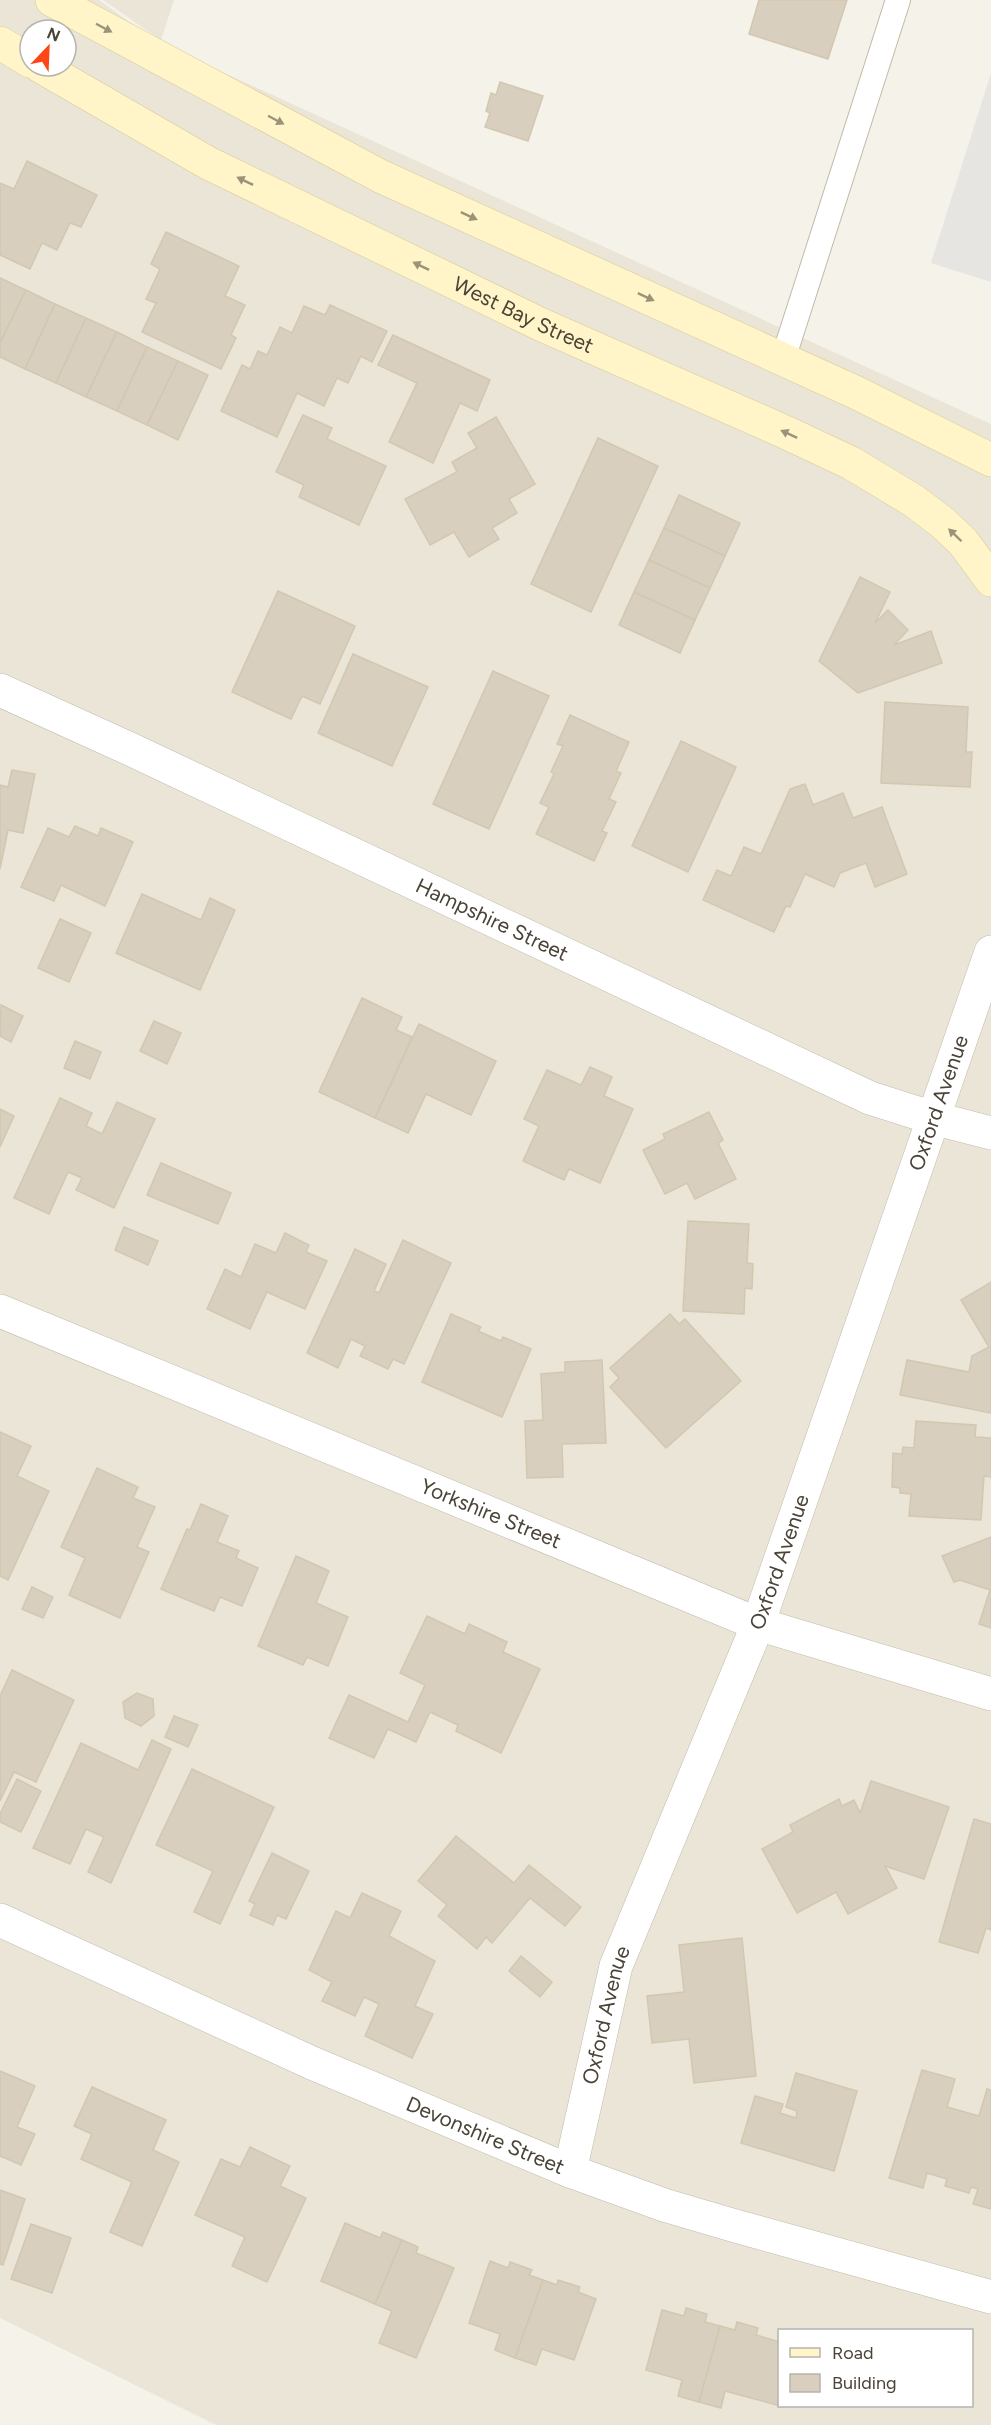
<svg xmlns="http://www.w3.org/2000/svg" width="991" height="2425" viewBox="0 0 991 2425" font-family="Figtree,sans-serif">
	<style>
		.residential { fill: #eae5d7; fill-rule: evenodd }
		.parking { fill: #e7e5e1 }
		.building { fill: #d8cfbe; stroke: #d3c7b0; stroke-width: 1.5 }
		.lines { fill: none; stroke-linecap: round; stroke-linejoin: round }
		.service-casing { stroke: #c2bbab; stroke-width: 26 }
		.minor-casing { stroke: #c2bbab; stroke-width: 34 }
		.secondary-casing { stroke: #d8ca96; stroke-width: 34 }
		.service { stroke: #fff; stroke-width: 24 }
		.minor { stroke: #fff; stroke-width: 33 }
		.secondary { stroke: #fff5c9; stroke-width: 33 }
		.oneway { fill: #9b9379 }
		.labels { text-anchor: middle; stroke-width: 4.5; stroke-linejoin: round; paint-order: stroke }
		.street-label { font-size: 21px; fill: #4a4337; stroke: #fff }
	</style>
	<rect width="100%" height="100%" fill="#f5f2e9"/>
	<!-- residential -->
	<g class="residential">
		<path d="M0,0h99l60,43 832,381v2001h-775l-216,-107zM30,30h36v36h-36zM780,2330h192v76h-192z"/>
		<polygon points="103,0 174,0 161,40"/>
	</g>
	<!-- parking -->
	<polygon class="parking" points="991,73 991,282 931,263"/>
	<!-- building -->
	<g class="building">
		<polygon points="759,0 847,0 828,59 749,34"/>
		<polygon points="500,82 543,96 528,141 485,127 490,113 486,111 491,93 496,95"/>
		<polygon points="27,161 97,195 81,227 70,223 57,250 42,243 30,269 0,255 0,183 14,189"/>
		<polygon points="166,232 239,266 225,296 245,305 231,335 236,338 221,369 142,332 156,303 146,299 160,269 151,264"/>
		<polygon points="0,278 26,290 0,343"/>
		<polygon points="26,290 55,304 25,369 0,357 0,343"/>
		<polygon points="55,304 86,318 56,383 25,369"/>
		<polygon points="330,305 387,331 372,362 361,356 348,383 337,378 324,406 297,393 277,437 221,411 242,365 250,369 258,351 267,355 280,327 292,333 304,306 325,315"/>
		<polygon points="86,318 117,332 86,397 56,383"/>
		<polygon points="117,332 147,347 117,411 86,397"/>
		<polygon points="393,335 490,380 477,411 460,403 433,463 389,442 417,383 378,365"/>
		<polygon points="147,347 178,361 147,425 117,411"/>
		<polygon points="178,361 208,375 178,440 147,425"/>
		<polygon points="303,415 332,428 327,439 386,466 359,525 299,497 304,485 276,472"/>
		<polygon points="496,417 535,484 509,499 517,513 492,528 499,539 469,557 454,532 430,545 405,499 457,472 452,462 477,448 468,433"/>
		<polygon points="598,438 658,466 591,612 531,584"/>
		<polygon points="679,495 740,523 725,556 664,528"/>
		<polygon points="664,528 725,556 710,588 649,560"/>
		<polygon points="649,560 710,588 695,620 634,592"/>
		<polygon points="860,577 890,592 875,623 888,610 908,630 894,645 931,631 942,663 858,693 819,661"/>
		<polygon points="278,591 355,626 320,704 302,696 291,719 232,692"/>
		<polygon points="634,592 695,620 680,653 619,625"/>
		<polygon points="353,654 428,687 392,766 318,733"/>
		<polygon points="493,671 549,696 489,829 433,804"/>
		<polygon points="885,702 968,707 966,752 972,752 970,787 881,783"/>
		<polygon points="570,715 629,742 616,771 621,773 609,799 616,802 602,831 607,833 594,861 536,834 549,807 540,803 554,774 551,772 563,746 557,744"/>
		<polygon points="681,741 736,767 688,872 632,846"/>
		<polygon points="12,770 35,774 23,833 8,830 0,869 0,785 8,787"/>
		<polygon points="805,784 813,805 843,793 853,818 882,807 907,874 875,887 866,863 840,873 834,887 805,874 790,907 786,906 774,932 703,900 717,870 731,876 744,847 761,854 790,789"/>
		<polygon points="75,826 98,836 101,828 133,842 105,906 61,885 54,901 21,887 48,828 69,837"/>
		<polygon points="142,894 201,920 210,898 235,910 200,990 116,953"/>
		<polygon points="60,919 91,933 69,982 38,968"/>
		<polygon points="362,998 402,1017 396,1030 412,1037 375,1118 319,1092"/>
		<polygon points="1,1005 23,1016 11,1042 0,1036"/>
		<polygon points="154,1021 181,1033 167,1064 140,1051"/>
		<polygon points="419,1024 496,1061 471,1115 426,1094 408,1133 375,1118"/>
		<polygon points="75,1041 101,1052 90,1079 64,1068"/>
		<polygon points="590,1067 612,1077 604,1096 633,1109 600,1183 569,1169 564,1180 523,1161 539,1126 524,1119 547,1070 581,1085"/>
		<polygon points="60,1098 92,1113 86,1126 102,1134 117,1102 155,1119 114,1208 76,1190 82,1178 68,1172 49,1214 14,1198"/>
		<polygon points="0,1109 14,1116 0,1147"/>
		<polygon points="709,1112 723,1140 718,1143 736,1179 695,1199 687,1183 665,1194 643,1150 665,1139 663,1134"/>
		<polygon points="161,1163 231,1193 218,1224 147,1195"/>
		<polygon points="688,1221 749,1224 747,1263 753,1264 752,1289 745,1288 744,1314 683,1311"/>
		<polygon points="124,1227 158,1241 148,1265 115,1250"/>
		<polygon points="285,1233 309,1245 306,1252 327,1261 305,1309 267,1292 250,1329 207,1309 225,1269 241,1277 255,1244 276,1253"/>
		<polygon points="403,1240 451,1263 404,1364 393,1359 388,1369 360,1356 365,1346 351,1339 338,1368 307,1353 355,1249 386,1264 374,1291 379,1293"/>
		<polygon points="991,1282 991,1413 900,1395 907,1360 969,1372 972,1356 989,1347 961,1300"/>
		<polygon points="451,1314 481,1327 478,1331 501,1341 503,1337 531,1349 502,1417 422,1382"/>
		<polygon points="670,1314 679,1324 685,1319 741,1381 666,1448 610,1387 619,1378 610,1368"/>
		<polygon points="602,1360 606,1443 562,1444 563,1477 527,1478 525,1421 543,1420 541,1374 565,1372 565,1362"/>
		<polygon points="916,1421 976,1425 975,1437 991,1438 991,1477 984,1476 981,1520 909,1516 911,1494 900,1493 900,1488 892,1487 893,1453 902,1454 903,1447 914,1448"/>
		<polygon points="0,1432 31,1446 17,1476 49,1491 8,1580 0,1576"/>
		<polygon points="97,1468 138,1487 133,1498 155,1507 137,1547 149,1552 120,1618 69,1595 85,1558 61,1547"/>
		<polygon points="201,1504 228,1516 217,1542 239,1551 236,1558 258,1568 242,1606 220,1597 214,1611 161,1589 187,1529 190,1530"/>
		<polygon points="991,1537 991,1628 979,1624 990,1590 960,1580 954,1582 942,1556"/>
		<polygon points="296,1556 329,1571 316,1603 348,1617 328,1666 307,1657 303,1665 258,1646"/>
		<polygon points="32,1587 53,1597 43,1618 22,1609"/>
		<polygon points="427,1616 465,1634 469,1624 507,1642 503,1652 540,1669 501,1753 456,1731 458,1725 430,1712 416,1742 388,1729 374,1758 329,1738 349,1695 408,1722 425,1685 400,1673"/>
		<polygon points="12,1670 74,1700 36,1782 14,1772 0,1801 0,1696"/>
		<polygon points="137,1693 153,1699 154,1716 141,1726 125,1718 123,1702"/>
		<polygon points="174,1716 198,1725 188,1747 165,1737"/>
		<polygon points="152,1740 171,1749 111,1883 88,1872 104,1837 86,1829 70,1864 33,1848 81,1743 138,1770"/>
		<polygon points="192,1769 274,1807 220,1924 194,1912 213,1871 156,1845"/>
		<polygon points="17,1779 41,1791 21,1832 0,1822 0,1814"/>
		<polygon points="871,1781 949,1807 924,1879 885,1866 897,1888 848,1914 836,1892 797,1913 762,1849 793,1832 790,1825 839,1799 842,1806 854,1800 860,1813"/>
		<polygon points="974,1819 991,1824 991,1930 986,1928 978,1953 939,1942"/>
		<polygon points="456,1836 514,1883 529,1865 581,1907 565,1926 530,1898 492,1943 486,1937 477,1949 438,1916 447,1905 418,1881"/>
		<polygon points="272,1853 309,1871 286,1919 277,1915 273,1925 250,1915 255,1904 249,1901"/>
		<polygon points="362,1893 401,1911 389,1936 435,1961 415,2006 433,2014 412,2058 365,2036 379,2004 364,1997 355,2016 322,2001 332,1982 309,1970 336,1911 350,1918"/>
		<polygon points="742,1938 756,2076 694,2083 689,2039 652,2043 647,1996 684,1992 679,1945"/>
		<polygon points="521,1956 552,1982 540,1997 509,1971"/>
		<polygon points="922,2070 955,2079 947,2107 979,2116 987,2089 991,2090 991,2209 973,2204 978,2189 971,2187 969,2193 945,2186 947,2179 927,2173 923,2188 889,2178"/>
		<polygon points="0,2071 35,2086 17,2127 35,2134 21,2165 0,2156"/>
		<polygon points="796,2073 857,2091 834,2171 741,2143 755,2096 783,2104 780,2113 796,2118 797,2111 786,2107"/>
		<polygon points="92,2087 166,2120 153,2150 179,2162 142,2246 110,2232 132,2182 81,2159 92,2134 74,2126"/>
		<polygon points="250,2147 290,2166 280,2186 306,2198 267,2282 232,2266 245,2237 195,2215 221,2159 240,2167"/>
		<polygon points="0,2190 25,2199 3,2265 0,2264"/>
		<polygon points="345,2223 380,2238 383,2232 402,2240 375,2304 321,2281"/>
		<polygon points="31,2224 71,2238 52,2293 11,2279"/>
		<polygon points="402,2240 418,2247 416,2253 454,2268 416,2358 379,2343 392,2311 375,2304"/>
		<polygon points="490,2261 508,2268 510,2262 532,2270 529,2275 543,2280 515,2358 495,2350 500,2334 469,2323"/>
		<polygon points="543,2280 557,2285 558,2280 580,2287 578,2292 596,2299 574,2360 542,2349 536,2365 515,2358"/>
		<polygon points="686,2308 707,2314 705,2322 720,2326 699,2402 678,2396 682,2380 646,2370 662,2310 684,2316"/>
		<polygon points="737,2322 758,2328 756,2335 780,2342 780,2406 784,2407 725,2391 721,2408 699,2402 720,2326 735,2330"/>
	</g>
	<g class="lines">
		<!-- service casing -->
		<g class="service-casing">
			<polyline id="service" points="783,359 898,0"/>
		</g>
		<!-- minor casing -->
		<g class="minor-casing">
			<g id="minor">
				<path id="s1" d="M0,690l130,59 740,349 63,20 58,15"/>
				<path id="s2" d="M0,1311l758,313 233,70"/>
				<path id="s3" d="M0,1920l312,143 258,108 94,34 68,20 259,72"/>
				<path id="s4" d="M570,2171l46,-205 142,-342 233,-672"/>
			</g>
		</g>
		<!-- secondary casing -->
		<g class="secondary-casing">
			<g id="secondary">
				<polyline points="52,0 380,176 857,393 991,460"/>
				<polyline points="0,43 30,61"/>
				<path id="s5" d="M40,66l168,97 334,162 243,107 66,31 63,38 29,22 20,19 28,38"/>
			</g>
		</g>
		<!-- service -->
		<use href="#service" class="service"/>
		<!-- minor -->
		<use href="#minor" class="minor"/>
		<!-- secondary -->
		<use href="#secondary" class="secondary"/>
	</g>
	<!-- one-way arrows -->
	<defs><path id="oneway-solid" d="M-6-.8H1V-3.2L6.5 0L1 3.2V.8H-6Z" transform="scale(1.5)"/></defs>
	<g class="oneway">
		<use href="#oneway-solid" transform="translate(104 28) rotate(28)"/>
		<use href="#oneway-solid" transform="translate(276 120) rotate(28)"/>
		<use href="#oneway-solid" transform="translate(245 181) rotate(-154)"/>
		<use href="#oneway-solid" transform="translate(469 216) rotate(25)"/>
		<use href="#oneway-solid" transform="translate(421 266) rotate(-154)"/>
		<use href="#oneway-solid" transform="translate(646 297) rotate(25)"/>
		<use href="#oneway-solid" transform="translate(789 434) rotate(-155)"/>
		<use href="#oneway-solid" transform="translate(955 535) rotate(-136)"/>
	</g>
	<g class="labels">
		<!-- street labels -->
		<g class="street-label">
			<text dy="7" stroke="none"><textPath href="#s5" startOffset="544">West Bay Street</textPath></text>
			<text dy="7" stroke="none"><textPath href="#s1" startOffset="543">Hampshire Street</textPath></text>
			<text dy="7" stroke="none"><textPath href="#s4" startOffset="1132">Oxford Avenue</textPath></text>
			<text dy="7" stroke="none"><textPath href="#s2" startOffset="531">Yorkshire Street</textPath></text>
			<text dy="7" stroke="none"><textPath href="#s4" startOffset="646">Oxford Avenue</textPath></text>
			<text dy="7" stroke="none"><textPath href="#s4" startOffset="160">Oxford Avenue</textPath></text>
			<text dy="7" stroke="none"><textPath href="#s3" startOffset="531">Devonshire Street</textPath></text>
		</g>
	</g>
	<!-- legend -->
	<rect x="778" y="2329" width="195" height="78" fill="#ffffff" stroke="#b7b4af" stroke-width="1.5"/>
	<rect x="790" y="2348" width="30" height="9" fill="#fff5c9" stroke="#b7b4af" stroke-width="1.5"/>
	<text x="832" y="2359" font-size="18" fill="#4a4337">Road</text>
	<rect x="790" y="2374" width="30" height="18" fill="#d8cfbe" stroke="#b7b4af" stroke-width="1.5"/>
	<text x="832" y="2389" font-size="18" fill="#4a4337">Building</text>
	<!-- north arrow -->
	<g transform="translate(48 48) rotate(23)"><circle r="28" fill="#ffffff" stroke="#b7b4af" stroke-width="1.5"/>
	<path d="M0-4.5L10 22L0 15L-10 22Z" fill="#ff4616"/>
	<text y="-9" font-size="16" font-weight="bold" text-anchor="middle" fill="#4a4337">N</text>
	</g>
</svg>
